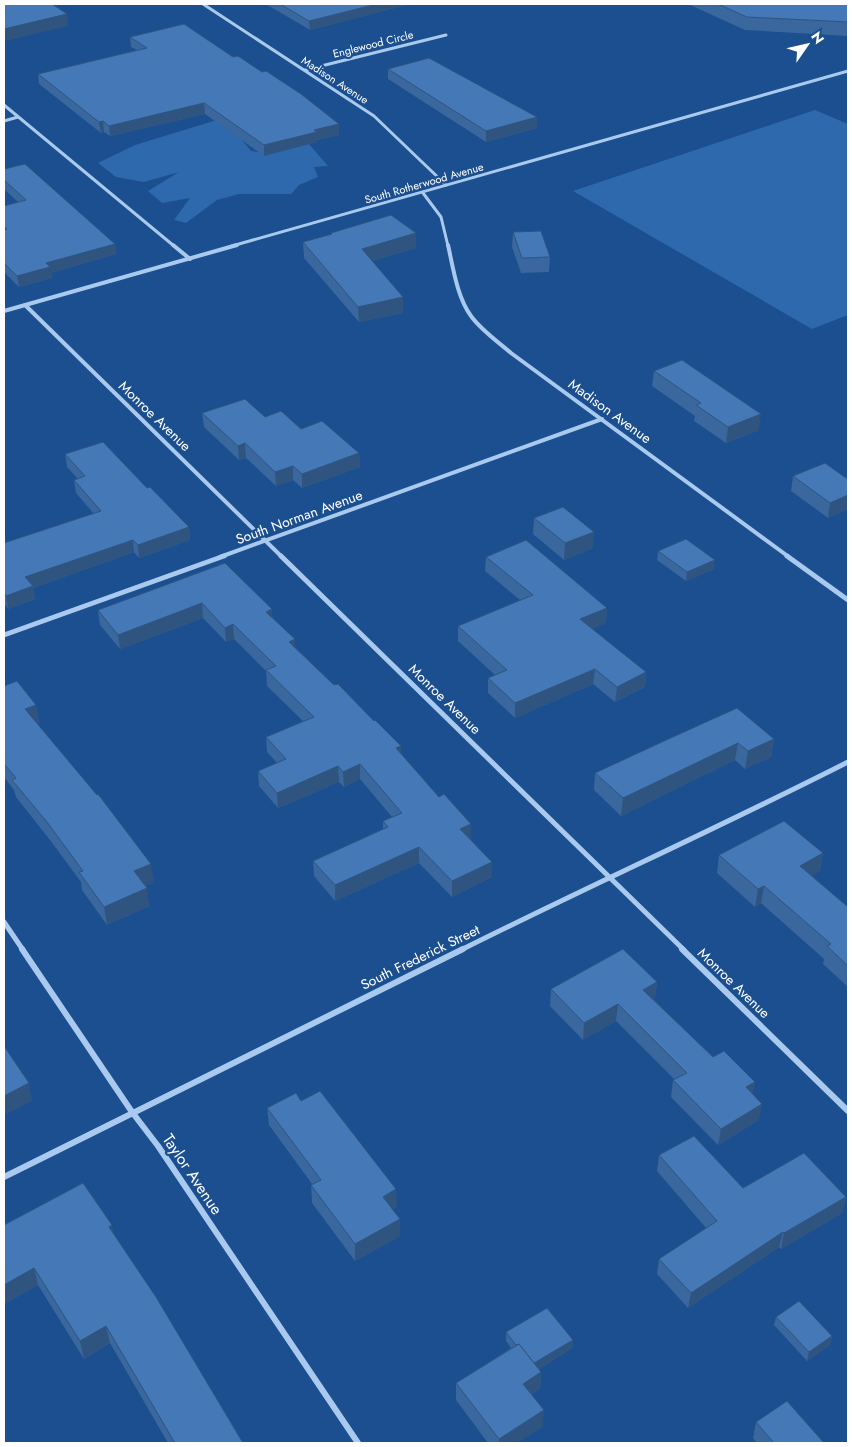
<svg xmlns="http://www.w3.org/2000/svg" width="852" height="1447" viewBox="0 0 852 1447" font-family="Jost,sans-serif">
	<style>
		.green { fill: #2e69ad }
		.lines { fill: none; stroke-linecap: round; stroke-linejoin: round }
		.street-far3 { stroke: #a9c9ee; stroke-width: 3 }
		.street-far2 { stroke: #a9c9ee; stroke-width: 4 }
		.street-far1 { stroke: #a9c9ee; stroke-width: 5 }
		.street { stroke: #a9c9ee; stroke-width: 6 }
		.wall { fill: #3a679d }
		.shaded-wall { fill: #305480 }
		.building { fill: #4478b7; stroke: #305480 }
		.labels { text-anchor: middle; stroke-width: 4.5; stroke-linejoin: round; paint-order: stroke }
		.far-street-label { font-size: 11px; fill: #fff; stroke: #1b4f8f }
		.street-label { font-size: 14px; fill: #fff; stroke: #1b4f8f }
		.near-street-label { font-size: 16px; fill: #fff; stroke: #1b4f8f }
	</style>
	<rect width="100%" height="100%" fill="#1b4f8f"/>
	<!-- green -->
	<g class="green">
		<polygon points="815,110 848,124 848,315 812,329 573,191"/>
		<polygon points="220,119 265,132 242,140 251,151 270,154 309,144 328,166 314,167 318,177 299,185 291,194 239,194 217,200 186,223 174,220 190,198 162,203 148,191 179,172 144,182 116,177 98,163 135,145"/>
	</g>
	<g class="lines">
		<!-- street-far3 -->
		<g class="street-far3">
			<polyline points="203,4 374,116 446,185"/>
			<polyline points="305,70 446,35"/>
			<polyline points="4,105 174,246"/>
			<polyline points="4,121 18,117"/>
			<polyline points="423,193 441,217 448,246"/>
			<polyline points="232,246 848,71"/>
		</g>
		<!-- street-far2 -->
		<g class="street-far2">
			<polyline points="173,245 190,259"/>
			<path d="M448,245c5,22 9,52 23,71 10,14 26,25 40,37l278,204"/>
			<polyline points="25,305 282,557"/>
			<polyline points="4,311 237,245"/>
			<polyline points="220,557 602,419"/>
		</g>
		<!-- street-far1 -->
		<g class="street-far1">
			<polyline points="281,556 684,950"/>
			<polyline points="787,556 848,600"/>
			<polyline points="4,635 224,556"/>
			<polyline points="4,922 23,950"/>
			<path d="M461,950c128,-64 259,-123 387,-188"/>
		</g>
		<!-- street -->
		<g class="street">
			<polyline points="22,949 132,1112 158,1146 358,1443"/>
			<polyline points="682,949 848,1111"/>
			<polyline points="4,1177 463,949"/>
		</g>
	</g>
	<!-- wall -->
	<g class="wall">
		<polygon points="266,4 410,4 310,30"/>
		<polygon points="688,4 848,4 848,36 745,30"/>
		<polygon points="130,37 339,135 317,140 317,142 264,156 205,114 110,136 104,132 101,133 39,84 38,74 137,50 131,47"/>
		<polygon points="388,69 537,117 537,128 486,142 388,79"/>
		<polygon points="4,169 115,244 116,254 51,273 52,278 19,287 4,272 4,206 18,202 4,189"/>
		<polygon points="513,232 550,257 549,272 521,273 512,247"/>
		<polygon points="331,233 416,233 416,248 372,261 403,297 403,313 359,322 304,258 303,242 331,235"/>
		<polygon points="654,371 759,430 726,443 694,421 695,416 652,386"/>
		<polygon points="202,413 265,417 301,429 359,453 360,467 302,488 293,480 276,486 246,458 239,460 204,427"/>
		<polygon points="65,454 147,488 189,527 190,540 139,558 134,552 33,588 35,599 8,609 4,603 4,543 94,514 76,493 74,480 78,479 67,467"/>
		<polygon points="793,476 846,478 848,477 848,509 828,518 791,491"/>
		<polygon points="534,518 593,548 564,560 533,534"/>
		<polygon points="658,551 714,569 686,581 657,560"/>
		<polygon points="486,557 607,608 606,623 592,629 646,672 645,687 615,702 593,684 515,718 488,693 488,678 495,675 458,641 458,626 520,600 485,571"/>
		<polygon points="225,563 272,617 296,648 334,685 374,721 401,746 401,754 471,839 470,839 492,877 452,897 419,863 335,901 314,876 313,861 383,829 383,821 392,817 360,779 344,787 339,782 278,808 259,786 258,771 277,763 267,752 266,737 303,721 267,686 266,671 234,639 226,642 203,618 120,649 100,625 98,610"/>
		<polygon points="4,686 36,705 39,723 37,724 154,882 145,886 149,906 107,925 82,890 81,882 50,840 16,797 14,790 4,777"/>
		<polygon points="774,739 771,757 745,769 735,760 621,816 594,790 595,773 664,741"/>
		<polygon points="823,853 820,871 811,876 848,907 848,987 823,964 824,959 761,903 755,907 717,873 719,855"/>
		<polygon points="657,982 655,998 653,999 713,1057 753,1095 759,1120 718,1145 671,1097 673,1080 675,1080 616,1021 583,1040 550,1006 551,989"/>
		<polygon points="301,1101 397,1207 392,1209 400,1219 400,1236 355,1261 312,1203 311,1185 312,1184 269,1125 267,1108"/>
		<polygon points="659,1155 743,1188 846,1197 842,1213 781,1249 779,1247 688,1308 657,1274 659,1259 706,1228 657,1171"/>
		<polygon points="4,1225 114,1234 243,1443 168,1443 110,1343 84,1359 38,1285 4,1304"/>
		<polygon points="776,1317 832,1336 830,1345 807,1361 774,1325"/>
		<polygon points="506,1332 573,1340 572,1348 539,1369 541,1372 540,1389 532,1394 543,1426 517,1443 488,1443 456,1400 456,1383 511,1348 506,1341"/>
		<polygon points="756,1422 824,1443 757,1443 753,1438"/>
	</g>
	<!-- shaded-wall -->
	<g class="shaded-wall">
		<polygon points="377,4 410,4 310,30 309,21"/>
		<polygon points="67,14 68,26 6,41 4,29"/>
		<polygon points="204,103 205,114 110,136 109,126"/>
		<polygon points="537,117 537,128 486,142 486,131"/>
		<polygon points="103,121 104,132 101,133 99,122"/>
		<polygon points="339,124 339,135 317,140 317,142 264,156 264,145 314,130"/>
		<polygon points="416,233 416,248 362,264 362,249"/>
		<polygon points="115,244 116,254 51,273 52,278 19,287 17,276 46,263"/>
		<polygon points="403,297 403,313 359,322 358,307"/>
		<polygon points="761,414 759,430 726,443 728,427"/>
		<polygon points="245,443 246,458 239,460 238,446"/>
		<polygon points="359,453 360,467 302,488 302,474"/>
		<polygon points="293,466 293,480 276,486 275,472"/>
		<polygon points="848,495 848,509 828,518 830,503"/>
		<polygon points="189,527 190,540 139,558 138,545"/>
		<polygon points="594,532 593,548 564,560 565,543"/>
		<polygon points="133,540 134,552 33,588 35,599 8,609 6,596 25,577"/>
		<polygon points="715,560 714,569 686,581 687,572"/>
		<polygon points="202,603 203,618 120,649 118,635"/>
		<polygon points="607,608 606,623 579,635 580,619"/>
		<polygon points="272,609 273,624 266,612"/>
		<polygon points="233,624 234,639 226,642 225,628"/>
		<polygon points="295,639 296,654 289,642"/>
		<polygon points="595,669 593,684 515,718 515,703"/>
		<polygon points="646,672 645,687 615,702 617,687"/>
		<polygon points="36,705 39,723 28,727 25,709"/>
		<polygon points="774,739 771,757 745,769 748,751"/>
		<polygon points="738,743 735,760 621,816 623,798"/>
		<polygon points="401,746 401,761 396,748"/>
		<polygon points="360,764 360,779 344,787 343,772"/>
		<polygon points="338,766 339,782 278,808 277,793"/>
		<polygon points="471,824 471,839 459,844 460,829"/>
		<polygon points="419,847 419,863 335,901 335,885"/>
		<polygon points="823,853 820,871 797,884 800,866"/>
		<polygon points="492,862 492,877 452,897 452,881"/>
		<polygon points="151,864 154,882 137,889 134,871"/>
		<polygon points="764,886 761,903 755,907 758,889"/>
		<polygon points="147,888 149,906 107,925 104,907"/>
		<polygon points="657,982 655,998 641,1006 643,990"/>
		<polygon points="618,1004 616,1021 583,1040 584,1023"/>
		<polygon points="755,1082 752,1098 746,1087"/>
		<polygon points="29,1083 32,1101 4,1115 4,1096"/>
		<polygon points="762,1104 759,1120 718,1145 721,1129"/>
		<polygon points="396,1189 397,1207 383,1215 383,1197"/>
		<polygon points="846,1197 842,1213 781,1249 784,1233"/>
		<polygon points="400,1219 400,1236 355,1261 355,1244"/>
		<polygon points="112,1225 116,1242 109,1227"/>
		<polygon points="783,1232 779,1247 688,1308 691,1293"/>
		<polygon points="34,1268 38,1285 4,1304 4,1285"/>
		<polygon points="106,1326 110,1343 84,1359 80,1341"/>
		<polygon points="832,1336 830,1345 807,1361 809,1352"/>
		<polygon points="573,1340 572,1348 531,1374 531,1365"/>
		<polygon points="541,1372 540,1389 522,1401 523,1384"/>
		<polygon points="544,1410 543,1426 517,1443 499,1443 499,1439"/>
	</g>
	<!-- building -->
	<g class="building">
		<polygon points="4,4 52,4 67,14 4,29"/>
		<polygon points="280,4 377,4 309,21"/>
		<polygon points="718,4 848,4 848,22 747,17"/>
		<polygon points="184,24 233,57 238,56 262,72 266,71 301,94 339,124 314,130 317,132 264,145 204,103 109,126 103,121 99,122 38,74 147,48 130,37"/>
		<polygon points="429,58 537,117 486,131 388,69"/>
		<polygon points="25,164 115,244 46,263 50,267 17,276 4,263 4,230 7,229 4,226 4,206 26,200 4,180 4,169"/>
		<polygon points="391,215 416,233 362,249 403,297 358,307 303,242 332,234 331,233"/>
		<polygon points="541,231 550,257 522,258 513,232"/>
		<polygon points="682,360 761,414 728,427 696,405 701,403 654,371"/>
		<polygon points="245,399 265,417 281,411 301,429 322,421 359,453 302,474 293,466 275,472 245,443 238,446 202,413"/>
		<polygon points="103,442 147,488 150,487 189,527 138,545 133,540 25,577 33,586 6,596 4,593 4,543 101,511 74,480 85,476 65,454"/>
		<polygon points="825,463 846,478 848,477 848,495 830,503 793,476"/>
		<polygon points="563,507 594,532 565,543 534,518"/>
		<polygon points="686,539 715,560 687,572 658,551"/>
		<polygon points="526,540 607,608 580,619 646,672 617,687 595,669 515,703 488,678 507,670 458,626 533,595 486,557"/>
		<polygon points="225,563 272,609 266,612 295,639 289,642 334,685 338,684 374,721 375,720 401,746 396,748 439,797 444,794 471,824 460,829 492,862 452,881 419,847 335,885 313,861 388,827 383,821 402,813 360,764 343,772 338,766 277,793 258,771 286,759 266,737 314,717 266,670 276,666 233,624 225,628 202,603 118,635 98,610"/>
		<polygon points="17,681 36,705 25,709 97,795 98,794 151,864 134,871 147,888 104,907 79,872 83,871 47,822 12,780 16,778 4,764 4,686"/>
		<polygon points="737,708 774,739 748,751 738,743 623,798 595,773 664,741"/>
		<polygon points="784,821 823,853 800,866 848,907 848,966 827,946 831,944 764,886 758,889 719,855"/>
		<polygon points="623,949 657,982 643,990 713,1057 724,1051 755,1082 746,1087 762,1104 721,1129 673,1080 687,1073 618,1004 584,1023 551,989"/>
		<polygon points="4,1046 29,1083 4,1096"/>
		<polygon points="320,1091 396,1189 383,1197 400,1219 355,1244 311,1185 321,1180 267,1108 296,1093 301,1101"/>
		<polygon points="694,1136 743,1188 804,1153 846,1197 784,1233 783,1232 691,1293 659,1259 717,1221 659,1155"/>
		<polygon points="83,1183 112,1225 109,1227 156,1297 243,1443 175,1443 106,1326 80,1341 34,1268 4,1285 4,1225"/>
		<polygon points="799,1301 832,1336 809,1352 776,1317"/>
		<polygon points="547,1308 573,1340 534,1363 519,1344 516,1345 506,1332"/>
		<polygon points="519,1344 541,1372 523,1384 544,1410 499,1439 456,1383"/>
		<polygon points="787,1401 824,1443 774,1443 756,1422"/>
	</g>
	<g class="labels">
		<!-- far-street labels -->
		<g class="far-street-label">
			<text transform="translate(373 44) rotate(-14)" y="4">Englewood Circle</text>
			<text transform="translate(335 80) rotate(33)" y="4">Madison Avenue</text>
			<text transform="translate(424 183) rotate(-16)" y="4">South Rotherwood Avenue</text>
		</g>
		<!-- street labels -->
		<g class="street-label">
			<text transform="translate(610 411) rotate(36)" y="5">Madison Avenue</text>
			<text transform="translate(155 416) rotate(44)" y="5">Monroe Avenue</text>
			<text transform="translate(299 517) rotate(-20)" y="5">South Norman Avenue</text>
			<text transform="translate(445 699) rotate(44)" y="5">Monroe Avenue</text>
			<text transform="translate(420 957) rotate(-26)" y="5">South Frederick Street</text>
			<text transform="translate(734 983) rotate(44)" y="5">Monroe Avenue</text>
		</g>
		<!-- near-street labels -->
		<g class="near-street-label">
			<text transform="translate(193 1174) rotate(56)" y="6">Taylor Avenue</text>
		</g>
	</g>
	<!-- border -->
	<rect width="852" height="1447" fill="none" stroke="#ffffff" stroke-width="10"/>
	<!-- north arrow -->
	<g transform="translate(807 45) rotate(56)" stroke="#1b4f8f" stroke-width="4" paint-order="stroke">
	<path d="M0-4L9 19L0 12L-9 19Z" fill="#ffffff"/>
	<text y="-8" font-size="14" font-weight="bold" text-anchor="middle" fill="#ffffff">N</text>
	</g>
</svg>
